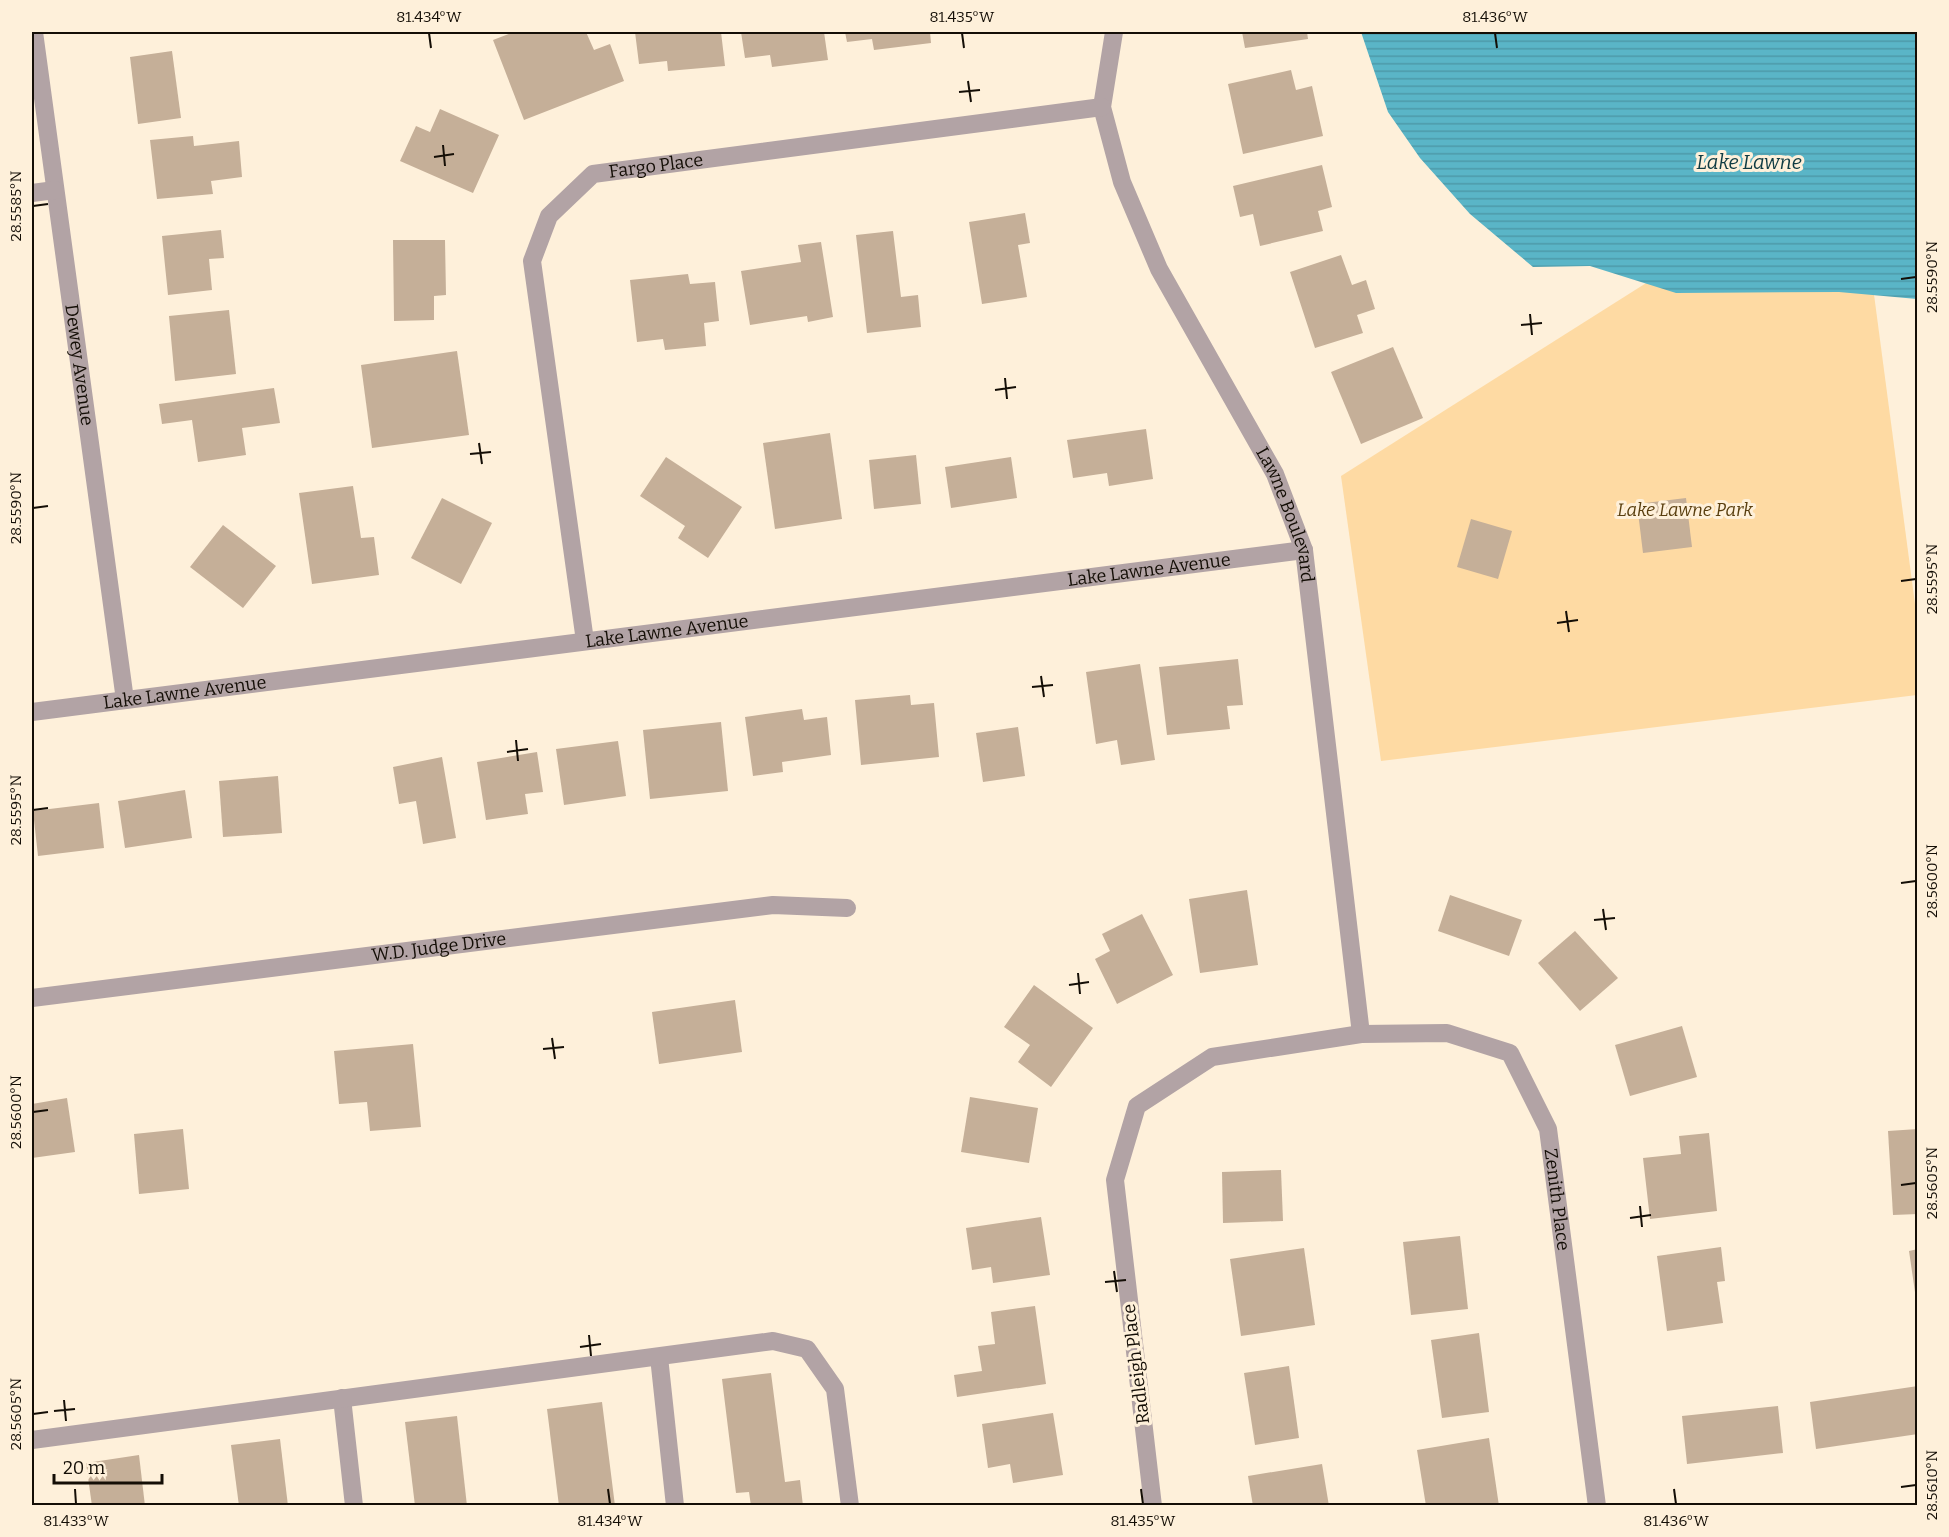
<svg xmlns="http://www.w3.org/2000/svg" width="1949" height="1537" viewBox="0 0 1949 1537" font-family="Bitter,serif">
	<style>
		.green { fill: #fedaa3 }
		.water { fill: url(#water-rules) }
		.building { fill: #c5af98 }
		.lines { fill: none; stroke-linecap: round; stroke-linejoin: round }
		.minor { stroke: #b2a3a5; stroke-width: 18 }
		.ticks { fill: none; stroke: #140e06; stroke-width: 2 }
		.labels { text-anchor: middle; stroke-width: 6; stroke-linejoin: round; paint-order: stroke }
		.street-label { font-size: 18px; fill: #140e06; stroke: #fef0da }
		.park-label { font-size: 18px; font-style: italic; fill: #593e0e; stroke: #fef0da }
		.water-label { font-size: 20px; font-style: italic; fill: #0f3b43; stroke: #fef0da }
		.neatline { fill: none; stroke: #140e06; stroke-width: 2 }
		.ticks-label { font-size: 15px; text-anchor: middle; fill: #140e06 }
	</style>
	<defs>
		<pattern id="water-rules" width="6" height="5" patternUnits="userSpaceOnUse" patternTransform="scale(1.5)"><rect width="6" height="5" fill="#5ab5c7"/><path d="M0 2.5h6" fill="none" stroke="#4d9aa9"/></pattern>
	</defs>
	<rect width="100%" height="100%" fill="#fef0da"/>
	<!-- green -->
	<polygon class="green" points="1855,151 1917,619 1917,695 1381,761 1341,476"/>
	<!-- water -->
	<polygon class="water" points="1361,32 1917,32 1917,299 1839,292 1676,293 1590,266 1533,267 1470,214 1420,158 1388,112"/>
	<!-- building -->
	<g class="building">
		<polygon points="514,32 586,32 594,50 610,44 624,81 524,120 493,40"/>
		<polygon points="635,32 721,32 725,66 668,71 667,61 639,64"/>
		<polygon points="741,32 824,32 828,60 772,67 770,55 745,58"/>
		<polygon points="845,32 930,32 931,43 874,50 872,39 847,42"/>
		<polygon points="1242,32 1307,32 1308,39 1245,48"/>
		<polygon points="172,51 181,118 138,124 130,57"/>
		<polygon points="1291,70 1296,90 1312,86 1323,136 1243,154 1228,84"/>
		<polygon points="440,109 499,135 473,193 400,161 416,126 430,132"/>
		<polygon points="193,136 194,146 239,141 242,177 211,181 213,194 157,199 150,140"/>
		<polygon points="1322,165 1332,207 1318,211 1323,231 1260,246 1253,214 1240,217 1233,186"/>
		<polygon points="1025,213 1030,243 1018,245 1027,297 982,304 969,222"/>
		<polygon points="221,230 224,258 209,259 212,290 168,295 162,236"/>
		<polygon points="893,231 901,297 918,295 921,327 867,333 856,235"/>
		<polygon points="393,240 445,240 446,295 434,296 434,320 394,321"/>
		<polygon points="821,242 833,317 808,322 807,316 750,325 741,271 801,262 798,245"/>
		<polygon points="1341,255 1352,285 1366,280 1375,309 1357,315 1363,333 1315,348 1290,272"/>
		<polygon points="688,274 690,284 715,282 719,321 704,323 706,346 665,350 663,339 637,342 630,280"/>
		<polygon points="229,310 236,374 175,381 169,316"/>
		<polygon points="1393,347 1423,418 1361,444 1331,372"/>
		<polygon points="457,351 469,435 372,448 361,365"/>
		<polygon points="274,388 280,423 242,428 246,455 198,462 192,420 162,424 159,404"/>
		<polygon points="1146,429 1153,479 1109,486 1107,473 1073,478 1067,440"/>
		<polygon points="830,433 842,519 775,529 763,443"/>
		<polygon points="916,455 921,504 874,509 869,460"/>
		<polygon points="666,457 742,507 708,558 678,538 685,526 640,496"/>
		<polygon points="1011,457 1017,498 951,508 945,467"/>
		<polygon points="353,486 361,538 374,537 379,575 312,584 299,493"/>
		<polygon points="442,498 492,523 461,584 411,558"/>
		<polygon points="1686,498 1692,547 1643,553 1637,504"/>
		<polygon points="1471,519 1512,531 1498,579 1457,567"/>
		<polygon points="223,525 276,566 243,608 190,567"/>
		<polygon points="1238,659 1243,705 1227,706 1230,729 1167,735 1159,667"/>
		<polygon points="1140,664 1155,760 1121,765 1117,740 1096,744 1086,672"/>
		<polygon points="910,695 911,705 934,703 939,757 861,765 855,700"/>
		<polygon points="802,709 804,720 827,717 831,755 782,762 783,772 753,776 745,717"/>
		<polygon points="721,722 728,791 650,799 643,730"/>
		<polygon points="1018,727 1025,776 983,782 976,733"/>
		<polygon points="618,741 626,796 564,805 556,749"/>
		<polygon points="537,752 543,792 525,794 528,814 486,820 477,762"/>
		<polygon points="442,757 456,838 423,844 416,801 399,804 393,767"/>
		<polygon points="278,776 282,833 223,837 219,781"/>
		<polygon points="185,790 192,838 125,848 118,801"/>
		<polygon points="99,803 104,848 38,856 33,811"/>
		<polygon points="1247,890 1258,965 1200,973 1189,899"/>
		<polygon points="1450,895 1522,920 1509,956 1438,931"/>
		<polygon points="1142,914 1173,975 1117,1004 1095,959 1110,951 1102,934"/>
		<polygon points="1575,931 1618,978 1580,1011 1538,963"/>
		<polygon points="1034,985 1093,1028 1051,1087 1018,1062 1030,1045 1004,1027"/>
		<polygon points="735,1000 742,1052 659,1064 652,1012"/>
		<polygon points="1682,1026 1697,1077 1630,1096 1615,1045"/>
		<polygon points="413,1044 421,1127 370,1131 367,1102 339,1104 334,1051"/>
		<polygon points="970,1097 1038,1108 1029,1163 961,1152"/>
		<polygon points="67,1098 75,1152 32,1158 32,1104"/>
		<polygon points="183,1129 189,1189 139,1194 134,1134"/>
		<polygon points="1918,1129 1918,1214 1893,1215 1888,1131"/>
		<polygon points="1709,1133 1717,1211 1650,1219 1643,1158 1681,1154 1679,1136"/>
		<polygon points="1281,1170 1283,1221 1223,1223 1222,1172"/>
		<polygon points="1041,1217 1050,1275 993,1283 991,1267 972,1270 966,1228"/>
		<polygon points="1460,1236 1468,1309 1411,1315 1403,1242"/>
		<polygon points="1721,1247 1725,1281 1717,1282 1723,1323 1667,1331 1657,1256"/>
		<polygon points="1304,1248 1315,1325 1241,1336 1230,1259"/>
		<polygon points="1918,1249 1918,1299 1916,1299 1909,1251"/>
		<polygon points="1035,1306 1046,1384 957,1397 954,1375 982,1371 978,1346 995,1344 991,1312"/>
		<polygon points="1479,1333 1489,1412 1442,1418 1431,1340"/>
		<polygon points="1289,1366 1299,1438 1255,1445 1244,1373"/>
		<polygon points="771,1373 785,1482 800,1480 803,1506 751,1506 749,1492 736,1493 722,1379"/>
		<polygon points="1918,1386 1918,1434 1816,1449 1810,1402"/>
		<polygon points="602,1402 615,1506 559,1506 547,1409"/>
		<polygon points="1778,1406 1783,1453 1687,1464 1682,1416"/>
		<polygon points="1053,1413 1063,1475 1013,1483 1010,1464 988,1468 982,1424"/>
		<polygon points="457,1416 467,1506 415,1506 405,1422"/>
		<polygon points="1489,1438 1499,1506 1426,1506 1417,1450"/>
		<polygon points="280,1439 288,1506 239,1506 231,1445"/>
		<polygon points="139,1455 145,1506 92,1506 86,1463"/>
		<polygon points="1322,1464 1329,1506 1253,1506 1248,1476"/>
	</g>
	<g class="lines">
		<!-- minor -->
		<g class="minor">
			<path id="s1" d="M34,32l91,668"/>
			<path id="s2" d="M1114,32l-12,75 20,75 37,87 116,205 29,76 57,484"/>
			<polyline points="32,193 55,190"/>
			<path id="s3" d="M585,641l-53,-380 17,-45 44,-42 509,-67"/>
			<path id="s4" d="M32,712l1272,-162"/>
			<path id="s5" d="M32,998l741,-93 74,3"/>
			<polyline points="659,1357 675,1506"/>
			<polyline points="342,1398 354,1506"/>
			<polyline points="32,1440 773,1341 807,1349 835,1389 850,1506"/>
			<path id="s6" d="M1153,1506l-38,-326 22,-74 75,-49 149,-23 86,-1 63,20 38,76 49,377"/>
		</g>
	</g>
	<!-- ticks -->
	<path class="ticks" d="M429,33l2,15M962,33l2,15M1495,33l2,15M968,81l3,21M959,92l21,-2M443,145l2,21M434,157l20,-3M33,206l15,-2M1901,279l15,-2M1530,314l2,21M1521,325l21,-2M1005,378l2,21M995,390l21,-3M479,443l3,21M470,454l21,-2M33,508l15,-2M1901,581l15,-2M1566,611l3,21M1557,623l21,-3M1041,676l3,21M1032,687l21,-2M516,740l2,21M507,752l21,-3M33,810l15,-2M1901,883l15,-2M1603,909l3,21M1594,920l21,-2M1078,973l2,21M1069,985l20,-3M552,1038l3,21M543,1049l21,-2M33,1112l15,-2M1901,1185l15,-2M1640,1206l2,21M1630,1218l21,-3M1114,1271l3,21M1105,1282l21,-2M589,1335l2,21M580,1347l21,-3M64,1400l2,21M54,1411l21,-2M33,1414l15,-2M1901,1487l15,-2M75,1489l1,15M608,1489l2,15M1141,1489l2,15M1674,1489l2,15"/>
	<g class="labels">
		<!-- street labels -->
		<g class="street-label">
			<text dy="6" stroke="none"><textPath href="#s3" startOffset="556">Fargo Place</textPath></text>
			<text dy="6" stroke="none"><textPath href="#s1" startOffset="336">Dewey Avenue</textPath></text>
			<text dy="6" stroke="none"><textPath href="#s2" startOffset="526">Lawne Boulevard</textPath></text>
			<text dy="6" stroke="none"><textPath href="#s4" startOffset="1126">Lake Lawne Avenue</textPath></text>
			<text dy="6" stroke="none"><textPath href="#s4" startOffset="640">Lake Lawne Avenue</textPath></text>
			<text dy="6" stroke="none"><textPath href="#s4" startOffset="154">Lake Lawne Avenue</textPath></text>
			<text dy="6" stroke="none"><textPath href="#s5" startOffset="410">W.D. Judge Drive</textPath></text>
			<text dy="6" stroke="none"><textPath href="#s6" startOffset="954">Zenith Place</textPath></text>
			<text transform="translate(1136 1364) rotate(-97)" y="6">Radleigh Place</text>
		</g>
		<!-- park labels -->
		<g class="park-label">
			<text x="1685" y="516">Lake Lawne Park</text>
		</g>
		<!-- water labels -->
		<g class="water-label">
			<text x="1749" y="169">Lake Lawne</text>
		</g>
	</g>
	<!-- border -->
	<rect width="1949" height="1537" fill="none" stroke="#fef0da" stroke-width="66"/>
	<!-- scale -->
	<path d="M54 1474v9h108v-9" fill="none" stroke="#140e06" stroke-width="3"/>
	<text x="63" y="1474" font-size="18" fill="#140e06" stroke="#fef0da" stroke-width="4.5" paint-order="stroke">20 m</text>
	<rect x="33" y="33" width="1883" height="1471" class="neatline"/>
	<g class="ticks-label">
		<text x="429" y="22">81.434°W</text>
		<text x="962" y="22">81.435°W</text>
		<text x="1495" y="22">81.436°W</text>
		<text transform="translate(16 206) rotate(-90)" y="5">28.5585°N</text>
		<text transform="translate(1932 277) rotate(-90)" y="5">28.5590°N</text>
		<text transform="translate(16 508) rotate(-90)" y="5">28.5590°N</text>
		<text transform="translate(1932 579) rotate(-90)" y="5">28.5595°N</text>
		<text transform="translate(16 810) rotate(-90)" y="5">28.5595°N</text>
		<text transform="translate(1932 881) rotate(-90)" y="5">28.5600°N</text>
		<text transform="translate(16 1112) rotate(-90)" y="5">28.5600°N</text>
		<text transform="translate(1932 1183) rotate(-90)" y="5">28.5605°N</text>
		<text transform="translate(16 1414) rotate(-90)" y="5">28.5605°N</text>
		<text transform="translate(1932 1485) rotate(-90)" y="5">28.5610°N</text>
		<text x="76" y="1526">81.433°W</text>
		<text x="610" y="1526">81.434°W</text>
		<text x="1143" y="1526">81.435°W</text>
		<text x="1676" y="1526">81.436°W</text>
	</g>
</svg>
